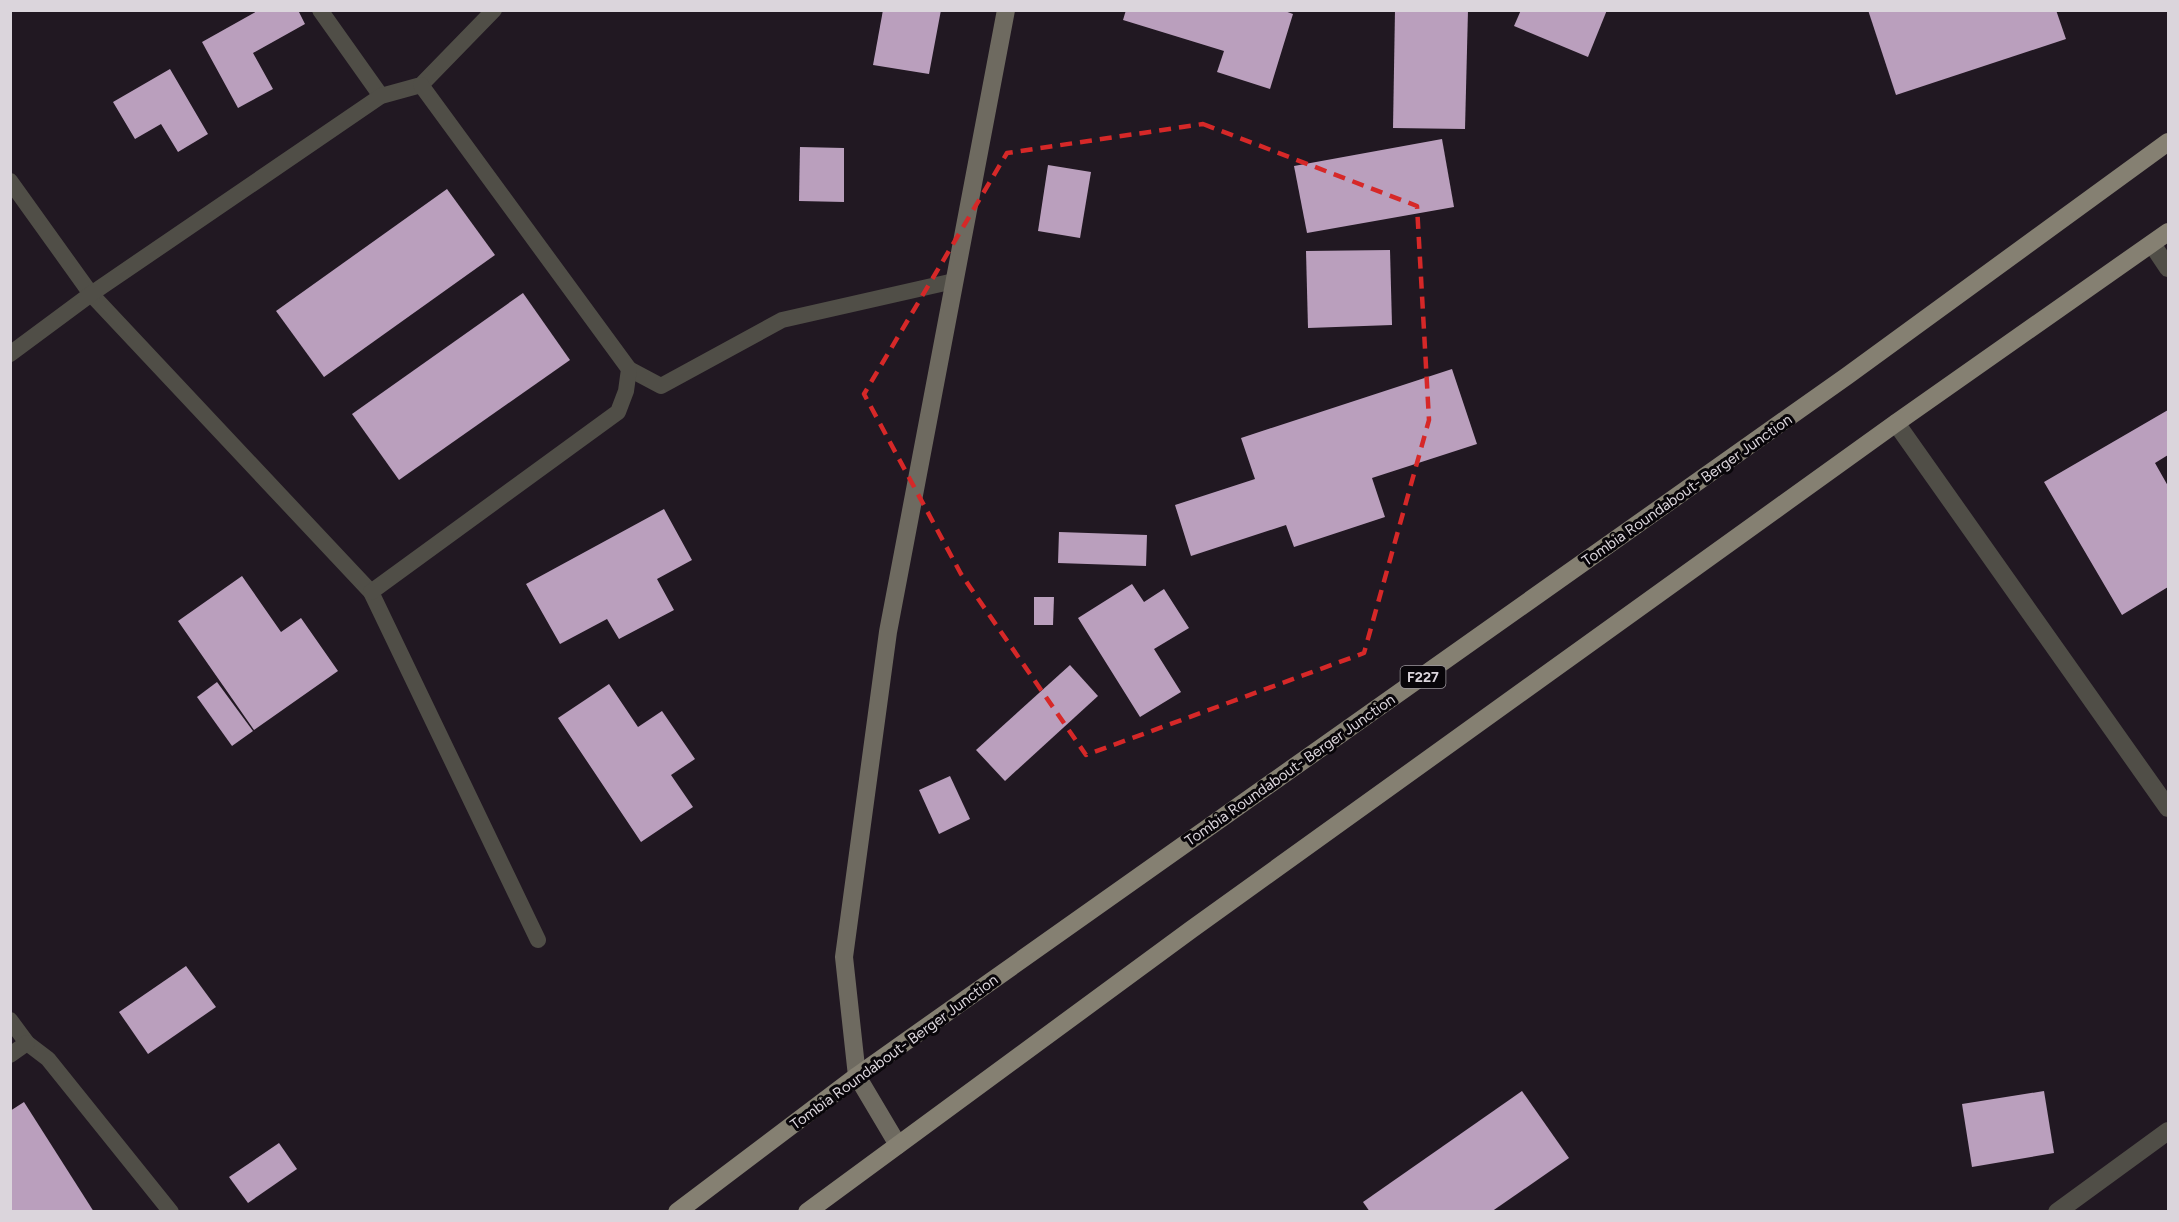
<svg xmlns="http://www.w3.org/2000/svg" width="2179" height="1222" viewBox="0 0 2179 1222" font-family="Figtree,sans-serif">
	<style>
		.building { fill: #ba9fbd }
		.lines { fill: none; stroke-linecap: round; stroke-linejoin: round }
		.lane { stroke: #504e47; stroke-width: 16 }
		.street { stroke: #504e47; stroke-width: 18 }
		.secondary { stroke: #6e6a60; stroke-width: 18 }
		.primary { stroke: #858072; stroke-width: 18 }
		.marked { fill: none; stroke: #d62828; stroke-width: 4.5; stroke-dasharray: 12 8; stroke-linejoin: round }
		.labels { text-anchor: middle; stroke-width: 6; stroke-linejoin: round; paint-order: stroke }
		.shield { fill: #080509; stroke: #9c979d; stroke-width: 1.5 }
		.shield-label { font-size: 14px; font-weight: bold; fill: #dbd5dc }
		.street-label { font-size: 15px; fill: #dbd5dc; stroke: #080509 }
	</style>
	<rect width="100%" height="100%" fill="#211822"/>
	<!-- building -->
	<g class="building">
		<polygon points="259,10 298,10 305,24 253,53 273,89 238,108 202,42"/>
		<polygon points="883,10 941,10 929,74 873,65"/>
		<polygon points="1126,10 1282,10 1293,14 1270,89 1217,72 1224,51 1123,20"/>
		<polygon points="1395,10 1468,10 1465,129 1393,128"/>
		<polygon points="1521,10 1607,10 1588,57 1514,26"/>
		<polygon points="1868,10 2056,10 2066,39 1896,95"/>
		<polygon points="170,69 208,134 178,152 161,124 135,139 113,102"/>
		<polygon points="1442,139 1454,207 1307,233 1294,166"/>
		<polygon points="800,147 844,148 844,202 799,201"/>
		<polygon points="1048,165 1091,172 1080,238 1038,231"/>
		<polygon points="447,189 495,255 324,377 276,311"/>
		<polygon points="1390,250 1392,325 1308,328 1306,251"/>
		<polygon points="523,293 570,360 399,480 352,414"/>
		<polygon points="1452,369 1477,444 1372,478 1385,517 1294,547 1286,525 1191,556 1175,505 1255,479 1241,438"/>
		<polygon points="2168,410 2168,455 2155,463 2168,486 2168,587 2122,615 2044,482"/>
		<polygon points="664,509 692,560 657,579 674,610 619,639 607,619 560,644 526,584"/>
		<polygon points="1059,532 1147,535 1146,566 1058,563"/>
		<polygon points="242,576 281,632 301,618 338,671 254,730 178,621"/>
		<polygon points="1132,584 1144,602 1164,589 1189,628 1154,649 1181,692 1140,717 1078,618"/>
		<polygon points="1034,597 1054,597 1053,625 1034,625"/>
		<polygon points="1070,665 1098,696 1005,781 976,750"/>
		<polygon points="217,682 253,731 232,746 197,697"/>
		<polygon points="609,684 638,727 662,711 695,759 671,775 693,807 641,842 558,718"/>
		<polygon points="950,776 970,819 939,834 919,790"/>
		<polygon points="186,966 216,1007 148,1054 119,1012"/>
		<polygon points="1522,1091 1569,1158 1491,1212 1370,1212 1363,1202"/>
		<polygon points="2044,1091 2054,1153 1972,1167 1962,1104"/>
		<polygon points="24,1102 94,1212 10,1212 10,1111"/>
		<polygon points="279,1143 297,1169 248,1203 229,1177"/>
	</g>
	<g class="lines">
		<!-- lane -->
		<g class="lane">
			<polyline points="320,10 381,96"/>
			<polyline points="10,181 91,294 371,592 538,940"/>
			<polyline points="10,354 91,294 381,96 421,85 494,10"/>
			<polyline points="629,369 661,386 782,320 954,281"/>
			<polyline points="371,592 618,412 626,391 629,369 421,85"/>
			<polyline points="10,1020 27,1043 48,1059 171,1212"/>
			<polyline points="10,1055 27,1043"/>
		</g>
		<!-- street -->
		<g class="street">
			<polyline points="2152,244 2168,268"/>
			<polyline points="1896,423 2168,808"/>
			<polyline points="2057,1212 2168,1131"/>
		</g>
		<!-- secondary -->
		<polyline class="secondary" points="898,1145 857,1076 844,957 888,632 1006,10"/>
		<!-- primary -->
		<g class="primary">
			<polyline points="677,1212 857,1076 1847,376 2168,142"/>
			<polyline points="807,1212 1192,929 1896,423 2168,232"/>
		</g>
	</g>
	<!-- marked area -->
	<path class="marked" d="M1203,124l214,82 12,214 -65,233 -278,102 -125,-181 -97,-180 143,-241z"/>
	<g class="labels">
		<!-- shield labels -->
		<rect class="shield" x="1400.5" y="666" width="45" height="22" rx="4.5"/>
		<g class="shield-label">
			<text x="1423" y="682">F227</text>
		</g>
		<!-- street labels -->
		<g class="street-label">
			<text transform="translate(1687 490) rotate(-35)" y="5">Tombia Roundabout- Berger Junction</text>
			<text transform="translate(1290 770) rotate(-35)" y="5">Tombia Roundabout- Berger Junction</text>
			<text transform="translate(894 1052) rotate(-36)" y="5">Tombia Roundabout- Berger Junction</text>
		</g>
	</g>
	<!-- border -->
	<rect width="2179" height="1222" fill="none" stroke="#dbd5dc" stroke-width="24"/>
</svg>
